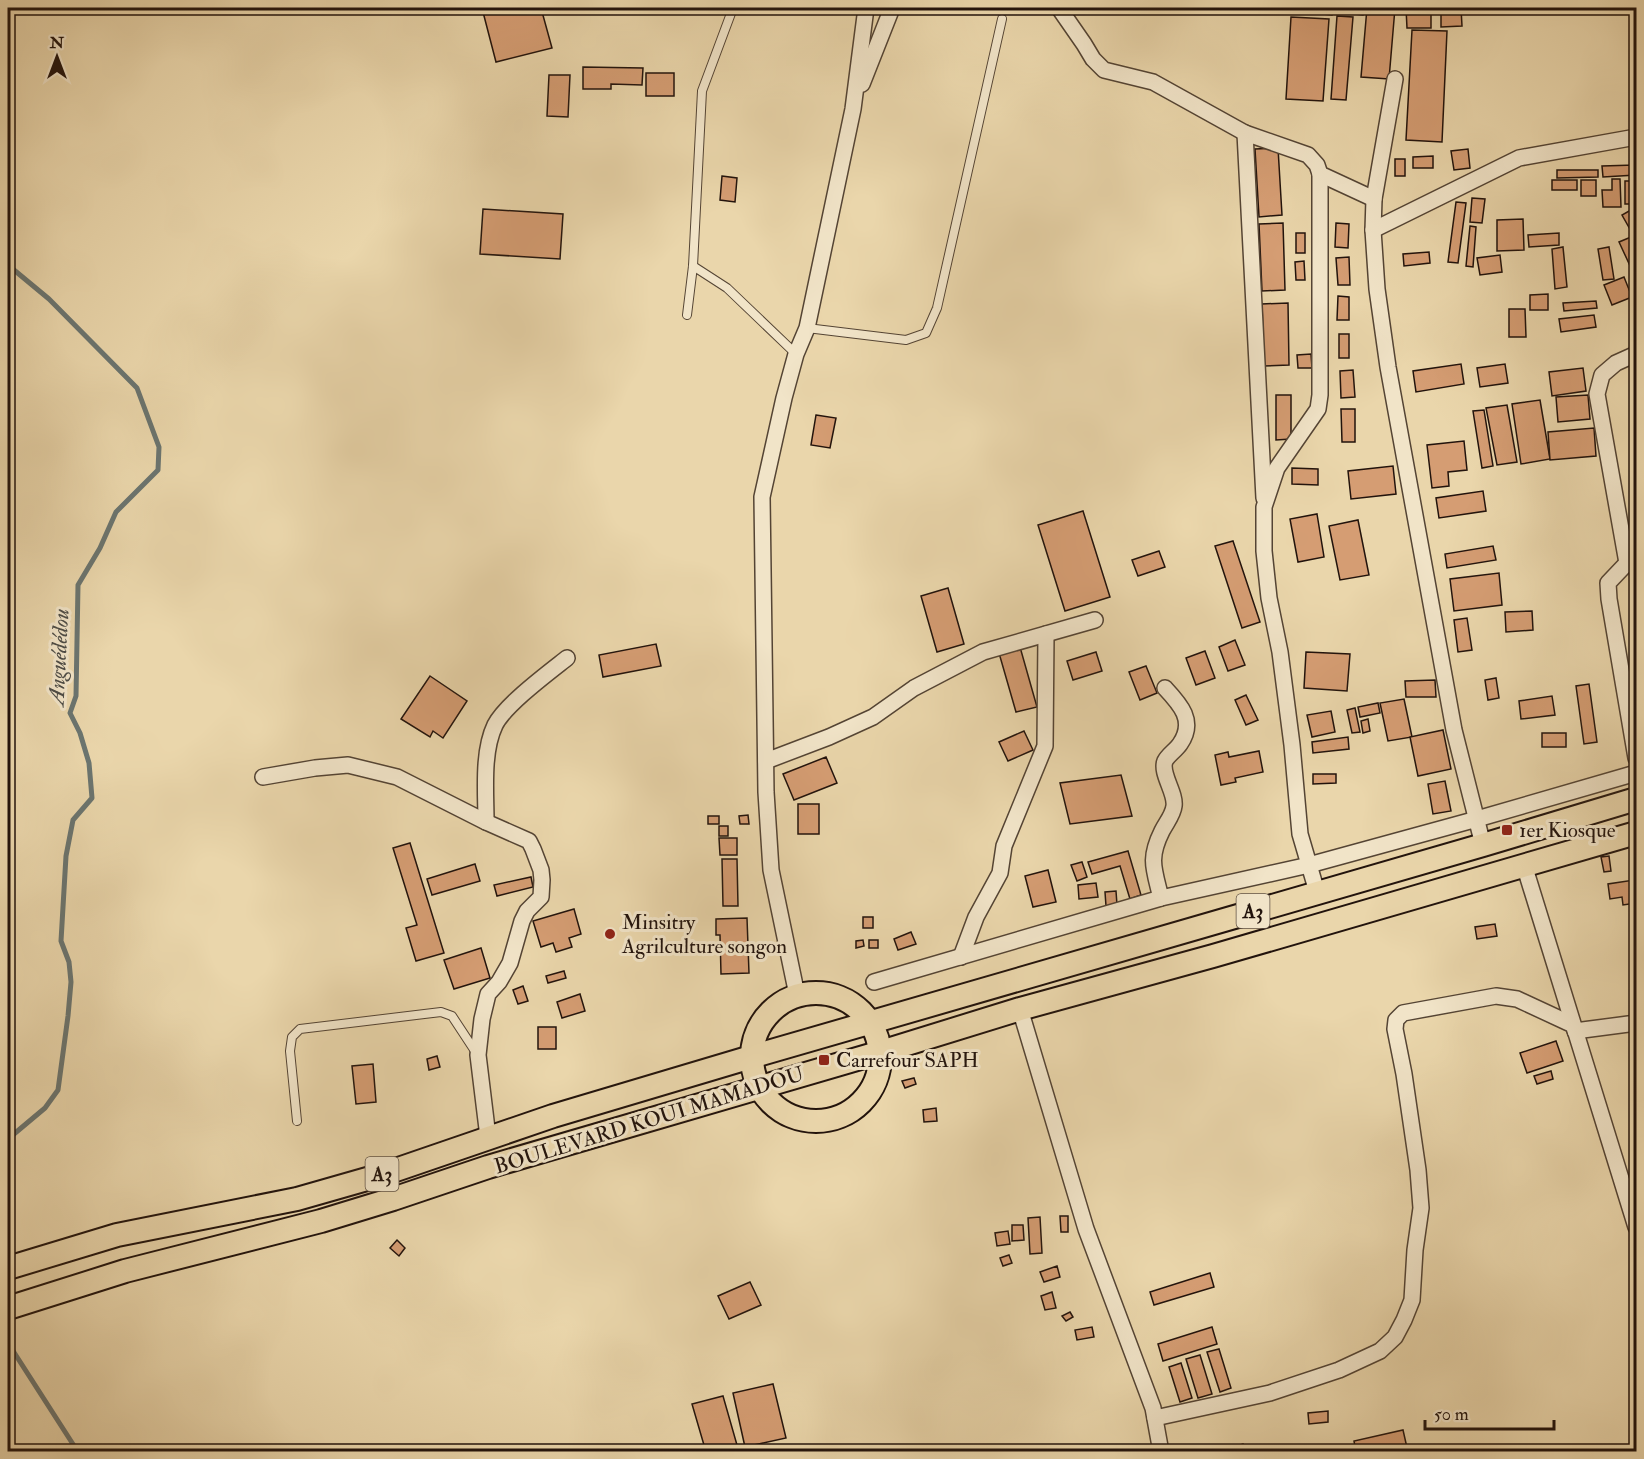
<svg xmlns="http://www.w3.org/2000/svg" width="1644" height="1459" viewBox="0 0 1644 1459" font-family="'IM FELL Double Pica',serif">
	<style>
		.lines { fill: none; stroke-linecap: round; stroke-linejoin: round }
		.stream { stroke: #6b7570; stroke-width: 5 }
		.building { fill: #d59d73; stroke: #22130c; stroke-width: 1.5 }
		.lane-casing { stroke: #544434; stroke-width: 10 }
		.street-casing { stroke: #544434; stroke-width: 18 }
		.primary-casing { stroke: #22130c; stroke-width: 26 }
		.lane { stroke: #f1e4c8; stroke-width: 8 }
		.street { stroke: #f1e4c8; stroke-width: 15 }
		.primary { stroke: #ead6ab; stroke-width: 22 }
		.poi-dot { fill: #8f2418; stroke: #f1e4c8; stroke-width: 2 }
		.labels { text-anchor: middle; stroke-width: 6; stroke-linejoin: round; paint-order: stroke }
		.shield { fill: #f1e4c8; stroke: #605244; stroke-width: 1.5 }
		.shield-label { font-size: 20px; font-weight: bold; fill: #22130c }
		.poi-label { font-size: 21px; fill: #22130c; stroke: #f1e4c8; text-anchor: start }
		.street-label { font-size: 21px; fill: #22130c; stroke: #f1e4c8 }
		.water-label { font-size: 22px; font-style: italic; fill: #4d4c46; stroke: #f1e4c8 }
	</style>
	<rect width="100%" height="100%" fill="#ead6ab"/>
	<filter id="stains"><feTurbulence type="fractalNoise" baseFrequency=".00333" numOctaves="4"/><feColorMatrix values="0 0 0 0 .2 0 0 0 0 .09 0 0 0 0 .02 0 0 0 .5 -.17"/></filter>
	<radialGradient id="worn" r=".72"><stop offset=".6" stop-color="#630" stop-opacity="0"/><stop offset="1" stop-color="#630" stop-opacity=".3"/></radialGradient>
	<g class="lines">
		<!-- stream -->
		<g class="stream">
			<polyline points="8,265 49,299 137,388 159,447 158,470 116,512 100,548 78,585 76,696 70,713 80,733 89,763 92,798 73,820 66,856 61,941 69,962 71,982 68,1016 58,1090 45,1108 8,1139"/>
			<polyline points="8,1343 78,1452"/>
		</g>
	</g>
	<!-- building -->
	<g class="building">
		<polygon points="501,8 541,8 552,48 496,62 483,12"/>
		<polygon points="1324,8 1333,8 1332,15 1323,14"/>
		<polygon points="1337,8 1364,8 1363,15 1336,12"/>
		<polygon points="1367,8 1395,8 1389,79 1361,77"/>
		<polygon points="1406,8 1431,8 1431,28 1407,28"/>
		<polygon points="1441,8 1461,8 1462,26 1441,27"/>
		<polygon points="1337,16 1353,17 1346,100 1331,99"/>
		<polygon points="1291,17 1329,19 1323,101 1286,99"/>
		<polygon points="1412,30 1447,31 1442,142 1406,140"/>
		<polygon points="583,67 643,68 642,85 611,84 611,89 583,89"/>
		<rect x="646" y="73" width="28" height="23"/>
		<polygon points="549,75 570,75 568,117 547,116"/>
		<polygon points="1278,148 1282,215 1259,217 1255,149"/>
		<polygon points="1468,149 1470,168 1454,170 1451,151"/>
		<polygon points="1433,156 1433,168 1413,168 1413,157"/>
		<rect x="1395" y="159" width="10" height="17"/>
		<polygon points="1635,165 1636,175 1603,177 1602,166"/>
		<polygon points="1557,170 1598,170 1598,177 1557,178"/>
		<polygon points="722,176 737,178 735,202 720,200"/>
		<polygon points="1612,179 1620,179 1621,207 1603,207 1602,190 1612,190"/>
		<rect x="1552" y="180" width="25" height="10"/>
		<rect x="1581" y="180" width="15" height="16"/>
		<polygon points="1625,181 1636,181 1635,204 1625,204"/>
		<polygon points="1472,198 1485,199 1482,223 1470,222"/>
		<polygon points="1456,202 1466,203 1458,263 1448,262"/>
		<polygon points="1636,207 1636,237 1635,238 1622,215"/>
		<polygon points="483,209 563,214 560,259 480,254"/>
		<polygon points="1523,219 1524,250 1497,251 1497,220"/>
		<polygon points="1283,223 1285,290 1262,291 1259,224"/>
		<polygon points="1336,223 1349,224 1348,248 1335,247"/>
		<polygon points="1470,226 1476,227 1473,267 1466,266"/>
		<rect x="1296" y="233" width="9" height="20"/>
		<polygon points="1559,233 1559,245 1529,247 1528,235"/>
		<polygon points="1631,237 1636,249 1636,268 1632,270 1619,242"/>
		<polygon points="1563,247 1567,287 1555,289 1552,249"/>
		<polygon points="1609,247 1614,279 1603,280 1598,249"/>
		<polygon points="1429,252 1430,263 1404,266 1403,254"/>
		<polygon points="1500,255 1502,272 1480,275 1477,258"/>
		<polygon points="1349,257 1350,285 1338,285 1336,258"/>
		<polygon points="1304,261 1305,280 1296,280 1295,262"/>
		<polygon points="1624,277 1632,297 1612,305 1604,285"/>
		<polygon points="1548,294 1548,310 1530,310 1530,295"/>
		<polygon points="1338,296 1349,297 1349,320 1337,320"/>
		<polygon points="1596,301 1597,308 1564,311 1563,303"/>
		<polygon points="1288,303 1289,365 1264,366 1262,304"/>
		<polygon points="1509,309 1525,309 1526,337 1509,337"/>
		<polygon points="1594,315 1596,327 1561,332 1559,319"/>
		<rect x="1339" y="334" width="10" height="24"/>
		<polygon points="1311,354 1312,368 1298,368 1297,355"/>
		<polygon points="1461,364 1464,384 1416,392 1413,371"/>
		<polygon points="1505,364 1508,383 1480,387 1477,368"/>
		<polygon points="1583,368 1586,391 1552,396 1549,372"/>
		<polygon points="1353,370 1355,397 1341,398 1340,371"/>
		<polygon points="1276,395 1291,395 1291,439 1276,440"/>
		<polygon points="1588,395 1590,419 1558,422 1556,397"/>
		<polygon points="1540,400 1550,459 1521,464 1512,404"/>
		<polygon points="1507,405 1517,462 1497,465 1486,408"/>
		<polygon points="1341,409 1355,409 1355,442 1342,442"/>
		<polygon points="1484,410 1493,466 1482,468 1473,411"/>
		<polygon points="816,415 836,418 830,448 811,445"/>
		<polygon points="1594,428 1596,456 1550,460 1548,432"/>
		<polygon points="1464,441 1467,470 1448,472 1449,486 1432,488 1427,445"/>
		<polygon points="1393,466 1396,494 1351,499 1348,471"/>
		<polygon points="1292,468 1318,469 1318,485 1292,484"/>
		<polygon points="1483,491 1486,511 1439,518 1436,498"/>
		<polygon points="1083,511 1110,597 1065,611 1038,525"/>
		<polygon points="1317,514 1324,557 1298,562 1290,519"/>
		<polygon points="1358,520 1369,575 1340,580 1329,526"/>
		<polygon points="1233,541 1260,622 1242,628 1215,546"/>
		<polygon points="1493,546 1496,560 1447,568 1445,554"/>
		<polygon points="1159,551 1165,567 1138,576 1132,560"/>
		<polygon points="1499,573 1502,605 1454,611 1450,579"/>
		<polygon points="948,588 964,644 937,652 921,596"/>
		<polygon points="1532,611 1533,630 1506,632 1505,612"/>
		<polygon points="1467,618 1472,650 1458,652 1454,620"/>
		<polygon points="1235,640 1245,665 1228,671 1219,647"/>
		<polygon points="656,644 661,666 603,677 599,655"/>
		<polygon points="1020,647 1037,707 1016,712 999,653"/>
		<polygon points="1205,651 1215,678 1196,685 1186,658"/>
		<polygon points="1096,652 1102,671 1073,680 1067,661"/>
		<polygon points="1306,652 1350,654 1347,691 1304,688"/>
		<polygon points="1146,666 1157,693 1140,700 1129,672"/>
		<polygon points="430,676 467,701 443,738 433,731 430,737 401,719"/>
		<polygon points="1496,678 1499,698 1488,700 1485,680"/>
		<polygon points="1435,680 1436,697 1406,697 1405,681"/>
		<polygon points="1589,684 1597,742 1584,744 1576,686"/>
		<polygon points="1246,695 1258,720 1246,725 1235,700"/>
		<polygon points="1552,696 1555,715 1521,719 1519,701"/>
		<polygon points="1404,699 1412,737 1388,741 1380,703"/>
		<polygon points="1378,703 1380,713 1360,717 1358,707"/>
		<polygon points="1355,708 1360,732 1352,733 1347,710"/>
		<polygon points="1331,711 1335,732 1312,737 1307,715"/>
		<polygon points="1368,719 1370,731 1363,733 1361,721"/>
		<polygon points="1443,730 1451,769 1418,776 1410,737"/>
		<polygon points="1024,731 1033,750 1008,761 999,742"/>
		<rect x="1542" y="733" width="24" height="14"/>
		<polygon points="1348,737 1349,749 1313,753 1312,742"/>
		<polygon points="1259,751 1263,772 1235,778 1236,782 1221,785 1215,755 1228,752 1229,757"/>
		<polygon points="826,757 837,783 794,800 783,774"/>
		<polygon points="1313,774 1336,774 1336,783 1313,784"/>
		<polygon points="1121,775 1132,816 1070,824 1060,783"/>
		<polygon points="1445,781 1451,811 1433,814 1428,784"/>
		<rect x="798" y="804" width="21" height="30"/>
		<polygon points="748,815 749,824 740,824 739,816"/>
		<rect x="708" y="816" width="11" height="8"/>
		<rect x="719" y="826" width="9" height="10"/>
		<polygon points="719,838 737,838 737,855 720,855"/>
		<polygon points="410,843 444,953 416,961 406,928 417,925 393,848"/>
		<polygon points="1128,851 1141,895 1130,899 1120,866 1092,874 1088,862"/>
		<polygon points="1609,856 1611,871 1604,872 1601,857"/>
		<polygon points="722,859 737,859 738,906 723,906"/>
		<polygon points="1082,862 1087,877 1077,881 1071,865"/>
		<polygon points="475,864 480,881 432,895 427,879"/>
		<polygon points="1048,870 1056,902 1033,907 1025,876"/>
		<polygon points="531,877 533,887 497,896 494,885"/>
		<polygon points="1634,880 1636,903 1623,905 1622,897 1610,899 1608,884"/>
		<polygon points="1096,883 1098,897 1079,899 1078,885"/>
		<polygon points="1116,891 1117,905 1106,906 1105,892"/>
		<polygon points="574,909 581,934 569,938 572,947 556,952 553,943 541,947 533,921"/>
		<rect x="863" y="917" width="10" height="11"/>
		<polygon points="747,918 749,973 721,974 720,935 716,935 716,919"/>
		<polygon points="1495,924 1497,936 1477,939 1475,927"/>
		<polygon points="911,932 916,944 898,950 894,939"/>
		<polygon points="863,940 864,946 856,948 856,941"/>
		<rect x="869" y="940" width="9" height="8"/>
		<polygon points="481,948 490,978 454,989 444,960"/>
		<polygon points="564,971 566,978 548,983 546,976"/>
		<polygon points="523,986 528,1001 518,1004 513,990"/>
		<polygon points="580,994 585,1011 562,1018 557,1002"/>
		<rect x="538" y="1027" width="18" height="22"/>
		<polygon points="1556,1041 1563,1061 1527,1073 1520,1053"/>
		<polygon points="437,1056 440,1067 429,1070 427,1059"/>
		<polygon points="373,1064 376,1102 356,1104 352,1066"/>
		<polygon points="1551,1071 1553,1079 1537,1084 1534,1076"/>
		<polygon points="914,1078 916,1084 905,1088 902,1081"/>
		<polygon points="936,1108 937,1121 924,1122 923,1110"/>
		<polygon points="1060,1216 1068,1216 1068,1232 1061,1232"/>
		<polygon points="1040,1217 1042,1253 1030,1254 1028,1218"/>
		<polygon points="1012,1225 1023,1225 1024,1240 1012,1241"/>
		<polygon points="1008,1231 1010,1244 997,1246 995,1233"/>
		<polygon points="397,1240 405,1248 399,1256 390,1248"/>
		<polygon points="1009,1255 1012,1263 1003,1266 1000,1258"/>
		<polygon points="1057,1266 1060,1277 1044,1282 1040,1272"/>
		<polygon points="1210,1273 1214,1287 1154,1305 1150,1292"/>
		<polygon points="750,1282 761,1305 729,1319 718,1296"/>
		<polygon points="1052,1292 1056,1308 1045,1310 1041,1296"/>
		<polygon points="1070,1312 1073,1317 1066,1321 1062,1316"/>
		<polygon points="1092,1327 1094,1337 1077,1340 1075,1330"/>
		<polygon points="1212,1327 1217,1344 1163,1361 1158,1344"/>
		<polygon points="1219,1349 1231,1388 1220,1392 1207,1352"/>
		<polygon points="1200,1355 1212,1394 1198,1398 1186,1359"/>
		<polygon points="1181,1363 1192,1398 1180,1402 1169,1367"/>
		<polygon points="773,1384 786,1438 745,1447 733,1393"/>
		<polygon points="723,1396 739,1452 706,1452 692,1404"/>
		<polygon points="1328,1411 1328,1422 1309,1424 1308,1413"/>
		<polygon points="1403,1430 1408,1452 1356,1452 1354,1441"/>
		<polygon points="1243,1444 1245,1452 1220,1452"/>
	</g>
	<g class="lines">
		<!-- lane casing -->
		<g class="lane-casing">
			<g id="lane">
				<polyline points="658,8 660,8"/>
				<polyline points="693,266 727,288 796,354"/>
				<polyline points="687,315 693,266 702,91 733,8"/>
				<polyline points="807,328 906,340 926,333 937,308 1002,19"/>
				<polyline points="297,1121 290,1051 292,1037 300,1029 441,1012 452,1016 477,1054"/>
			</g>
		</g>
		<!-- street casing -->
		<g class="street-casing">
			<g id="street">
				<polyline points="1059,8 1084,44 1093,59 1104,70 1153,82 1245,133 1308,155 1317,165 1320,174 1374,199"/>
				<polyline points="1395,79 1374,199 1373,230 1377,289 1388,367 1454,730 1483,845"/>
				<polyline points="862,84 892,8"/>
				<polyline points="1245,133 1264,498"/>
				<polyline points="1373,230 1519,158 1636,137"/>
				<polyline points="1636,354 1616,363 1602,375 1597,394 1627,563 1636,559"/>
				<polyline points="1627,563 1608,583 1609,599 1636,758"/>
				<polyline points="766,761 829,737 873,717 914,688 983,652 1095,620"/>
				<polyline points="263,777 315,768 348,765 397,777 486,822 529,841 533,849 541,870 542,880 541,897 527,911 522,921 510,963 499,982 488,994 482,1019 478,1055 488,1137"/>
				<path d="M486,822c0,-30 -4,-70 9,-97 10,-20 53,-52 72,-67"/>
				<polyline points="1524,865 1636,1227"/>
				<polyline points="1317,892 1300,834 1292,745 1280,652 1269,598 1264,551 1264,507 1277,468 1318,409 1320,395 1320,174"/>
				<path d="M1161,898c-7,-29 -13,-39 1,-67 4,-8 11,-16 12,-25 2,-13 -14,-33 -9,-45 3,-6 11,-11 15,-17 16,-23 0,-40 -15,-56"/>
				<polyline points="961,957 976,917 1000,873 1004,846 1045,746 1046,634"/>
				<polyline points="874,982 1161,898 1309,865 1477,819 1636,773"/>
				<polyline points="797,995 771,870 766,792 762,497 784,398 796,354 807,328 853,109 866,8"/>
				<polyline points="1020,1009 1086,1229 1153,1408 1161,1452"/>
				<polyline points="1575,1031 1636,1023"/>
				<polyline points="1155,1418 1270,1393 1339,1370 1380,1351 1395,1337 1404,1320 1412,1300 1415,1250 1421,1208 1418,1170 1404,1074 1395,1029 1396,1020 1403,1013 1496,996 1517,999 1573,1025"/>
			</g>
		</g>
		<!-- primary casing -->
		<g class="primary-casing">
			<g id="primary">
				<circle cx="816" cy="1057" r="64"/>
				<polyline points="8,1268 117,1235 297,1199 381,1175 553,1116 751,1057 1483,845 1636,799"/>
				<polyline points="8,1308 125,1271 321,1221 393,1199 488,1167 881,1052 1020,1009 1213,956 1636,833"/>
			</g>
		</g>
		<!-- lane -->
		<use href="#lane" class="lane"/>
		<!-- street -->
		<use href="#street" class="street"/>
		<!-- primary -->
		<use href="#primary" class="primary"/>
	</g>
	<!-- markers -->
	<g class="poi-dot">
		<rect x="1501" y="824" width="12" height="12" rx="3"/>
		<circle cx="610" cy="934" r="6"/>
		<rect x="818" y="1054" width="12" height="12" rx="3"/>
	</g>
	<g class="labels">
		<!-- shield labels -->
		<g class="shield">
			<rect x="1236.5" y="894" width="33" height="34" rx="4.5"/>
			<rect x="365.5" y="1157" width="33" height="34" rx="4.5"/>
		</g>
		<g class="shield-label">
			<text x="1253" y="918">A3</text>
			<text x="382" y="1181">A3</text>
		</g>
		<!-- poi labels -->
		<g class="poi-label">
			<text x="1519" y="837">1er Kiosque</text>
			<text x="622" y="929">Minsitry<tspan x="622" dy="24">Agrilculture songon</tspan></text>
			<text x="836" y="1067">Carrefour SAPH</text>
		</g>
		<!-- street labels -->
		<g class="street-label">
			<text transform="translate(649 1120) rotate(-17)" y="7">BOULEVARD KOUI MAMADOU</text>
		</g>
		<!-- water labels -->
		<g class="water-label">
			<text transform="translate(58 657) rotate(-87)" y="8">Anguédédou</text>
		</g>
	</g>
	<!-- margin -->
	<rect width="1644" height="1459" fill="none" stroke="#ead6ab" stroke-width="30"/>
	<rect x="9" y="9" width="1626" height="1441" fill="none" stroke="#22130c" stroke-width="3"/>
	<rect x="15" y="15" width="1614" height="1429" fill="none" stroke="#22130c" stroke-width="1.5"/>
	<!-- north arrow -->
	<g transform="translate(57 57)" stroke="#f1e4c8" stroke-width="4.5" paint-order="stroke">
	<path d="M0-4.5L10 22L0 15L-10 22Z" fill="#22130c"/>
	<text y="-9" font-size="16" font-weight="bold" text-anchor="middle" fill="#22130c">N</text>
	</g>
	<!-- scale -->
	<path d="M1425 1420v9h129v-9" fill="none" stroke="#22130c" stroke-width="3"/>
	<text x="1434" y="1420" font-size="18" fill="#22130c" stroke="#f1e4c8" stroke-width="4.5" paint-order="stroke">50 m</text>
	<rect width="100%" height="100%" filter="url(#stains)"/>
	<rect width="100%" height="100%" fill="url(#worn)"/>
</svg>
